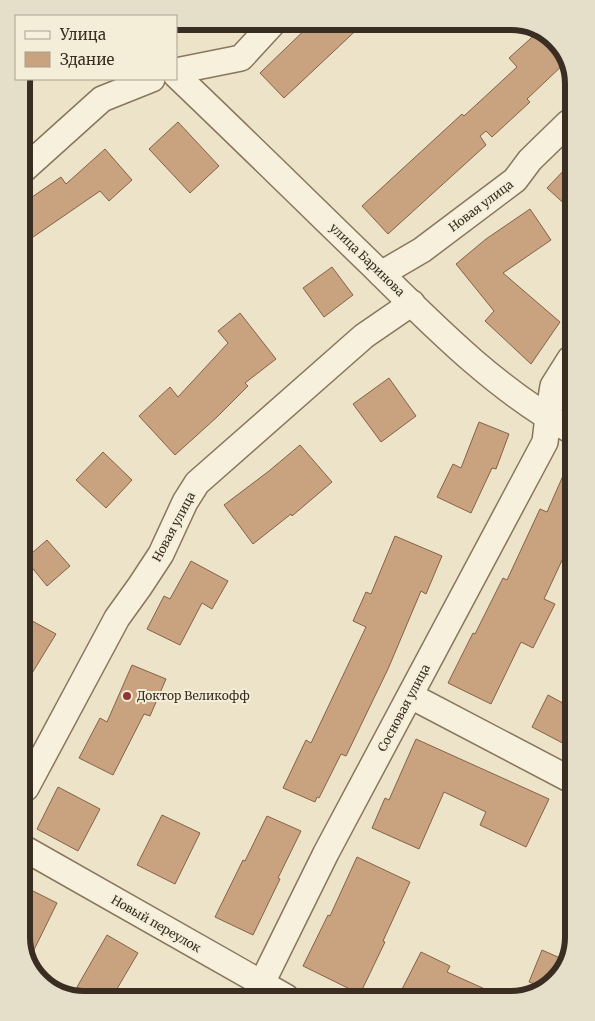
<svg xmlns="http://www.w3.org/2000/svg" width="595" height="1021" viewBox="0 0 595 1021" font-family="Merriweather,serif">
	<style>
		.building { fill: #c9a280; stroke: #866245 }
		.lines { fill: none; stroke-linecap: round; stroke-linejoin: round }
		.street-casing { stroke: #88765e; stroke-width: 28 }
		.street { stroke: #f7f0dc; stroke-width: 25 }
		.poi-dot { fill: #943531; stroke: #f4edd8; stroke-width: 2 }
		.labels { text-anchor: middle; stroke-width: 4; stroke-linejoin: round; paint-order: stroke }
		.street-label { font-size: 12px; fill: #392e21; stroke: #f4edd8 }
		.poi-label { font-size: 12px; fill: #392e21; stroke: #f4edd8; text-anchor: start }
		.rim { fill: none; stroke: #392e21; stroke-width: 6 }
	</style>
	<rect width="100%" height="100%" fill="#ede3c8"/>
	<!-- building -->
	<g class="building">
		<polygon points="314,21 366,21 284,98 260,73"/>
		<polygon points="540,30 546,32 567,56 567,61 527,99 530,102 492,137 486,131 480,136 486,145 388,234 362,206 462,114 464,116 517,67 509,58"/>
		<polygon points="178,122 219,166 190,193 149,149"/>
		<polygon points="105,149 132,180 109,201 100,191 23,244 22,204 61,177 66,184"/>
		<polygon points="568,166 568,185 569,208 547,188"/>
		<polygon points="530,209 551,240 503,273 560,322 531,364 485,321 494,311 456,264 486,239"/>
		<polygon points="332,267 353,295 324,317 303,288"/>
		<polygon points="240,313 276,359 245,383 248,386 217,417 175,455 139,416 170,387 178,397 228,343 218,331"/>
		<polygon points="389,378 416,416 381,442 353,404"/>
		<polygon points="479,422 509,434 496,469 492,468 471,513 437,497 453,464 461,468"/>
		<polygon points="300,445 332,482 292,516 291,514 253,544 224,505 269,471"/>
		<polygon points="103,452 132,480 106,508 76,480"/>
		<polygon points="570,460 571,541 544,599 555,604 533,648 521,642 491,704 448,683 473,633 475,634 503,578 507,580 540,509 547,512"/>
		<polygon points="395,536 442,556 426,594 421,591 388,669 346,756 341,754 319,798 317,797 315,802 283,788 306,740 311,743 366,627 353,621 366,592 371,594"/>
		<polygon points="47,540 70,566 47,586 25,559"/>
		<polygon points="191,561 228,581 212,609 202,603 180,645 147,629 164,596 170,599"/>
		<polygon points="25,617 56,634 26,683 25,638"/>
		<polygon points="132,665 166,679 150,716 144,714 113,775 79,758 100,718 107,722"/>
		<polygon points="548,695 572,708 572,748 532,727"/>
		<polygon points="416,739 549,799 526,847 480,825 486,812 444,792 419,849 372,828 385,798 389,800"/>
		<polygon points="58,787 100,809 78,851 37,829"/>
		<polygon points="162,815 200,833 175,884 137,865"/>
		<polygon points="267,816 301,831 278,878 280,879 253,935 215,917 243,860 245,861"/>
		<polygon points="357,857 410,882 383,941 385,942 360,994 303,966 328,915 330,916"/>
		<polygon points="27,888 57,903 28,962"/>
		<polygon points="107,935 138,953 111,999 99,999 77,987"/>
		<polygon points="542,950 567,961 563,972 545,988 529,982"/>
		<polygon points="421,952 450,966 447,972 496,994 399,995"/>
	</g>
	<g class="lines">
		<!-- street casing -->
		<g class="street-casing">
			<g id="street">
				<polyline points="176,71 241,58 275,21"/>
				<path d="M176,75c66,63 131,127 196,190 61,60 123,124 198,165"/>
				<polyline points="22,171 102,99 152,79"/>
				<polyline points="381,274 422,250 515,180 530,160 568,123"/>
				<polyline points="411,696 573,781"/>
				<polyline points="26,788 117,618 140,586 161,554 185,502 197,483 364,336 412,303"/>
				<polyline points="27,850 286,997"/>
				<polyline points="255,997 326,853 545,442 548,417 553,386 570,359"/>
			</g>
		</g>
		<!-- street -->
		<use href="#street" class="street"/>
	</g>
	<!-- markers -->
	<circle class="poi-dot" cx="127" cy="696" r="5"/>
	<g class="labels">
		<!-- street labels -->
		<g class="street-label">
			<text transform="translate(481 206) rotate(-37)" y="4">Новая улица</text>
			<text transform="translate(367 260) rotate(44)" y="4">улица Баринова</text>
			<text transform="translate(174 527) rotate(-62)" y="4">Новая улица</text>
			<text transform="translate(404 708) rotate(-62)" y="4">Сосновая улица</text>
			<text transform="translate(156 924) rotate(30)" y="4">Новый переулок</text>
		</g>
		<!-- poi labels -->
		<g class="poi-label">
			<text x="137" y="700">Доктор Великофф</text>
		</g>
	</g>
	<!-- crop -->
	<path d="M0 0H595V1021H0ZM84 30H511A54 54 0 0 1 565 84V937A54 54 0 0 1 511 991H84A54 54 0 0 1 30 937V84A54 54 0 0 1 84 30Z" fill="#e5dec9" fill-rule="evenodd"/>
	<path class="rim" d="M84 30H511A54 54 0 0 1 565 84V937A54 54 0 0 1 511 991H84A54 54 0 0 1 30 937V84A54 54 0 0 1 84 30Z"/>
	<!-- legend -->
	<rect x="15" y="15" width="162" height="65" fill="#f4edd8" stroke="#a9a18f"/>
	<rect x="25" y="31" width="25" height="8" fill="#f7f0dc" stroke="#a9a18f"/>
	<text x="60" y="40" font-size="15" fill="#392e21">Улица</text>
	<rect x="25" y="52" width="25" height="15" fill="#c9a280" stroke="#a9a18f"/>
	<text x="60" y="65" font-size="15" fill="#392e21">Здание</text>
</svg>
